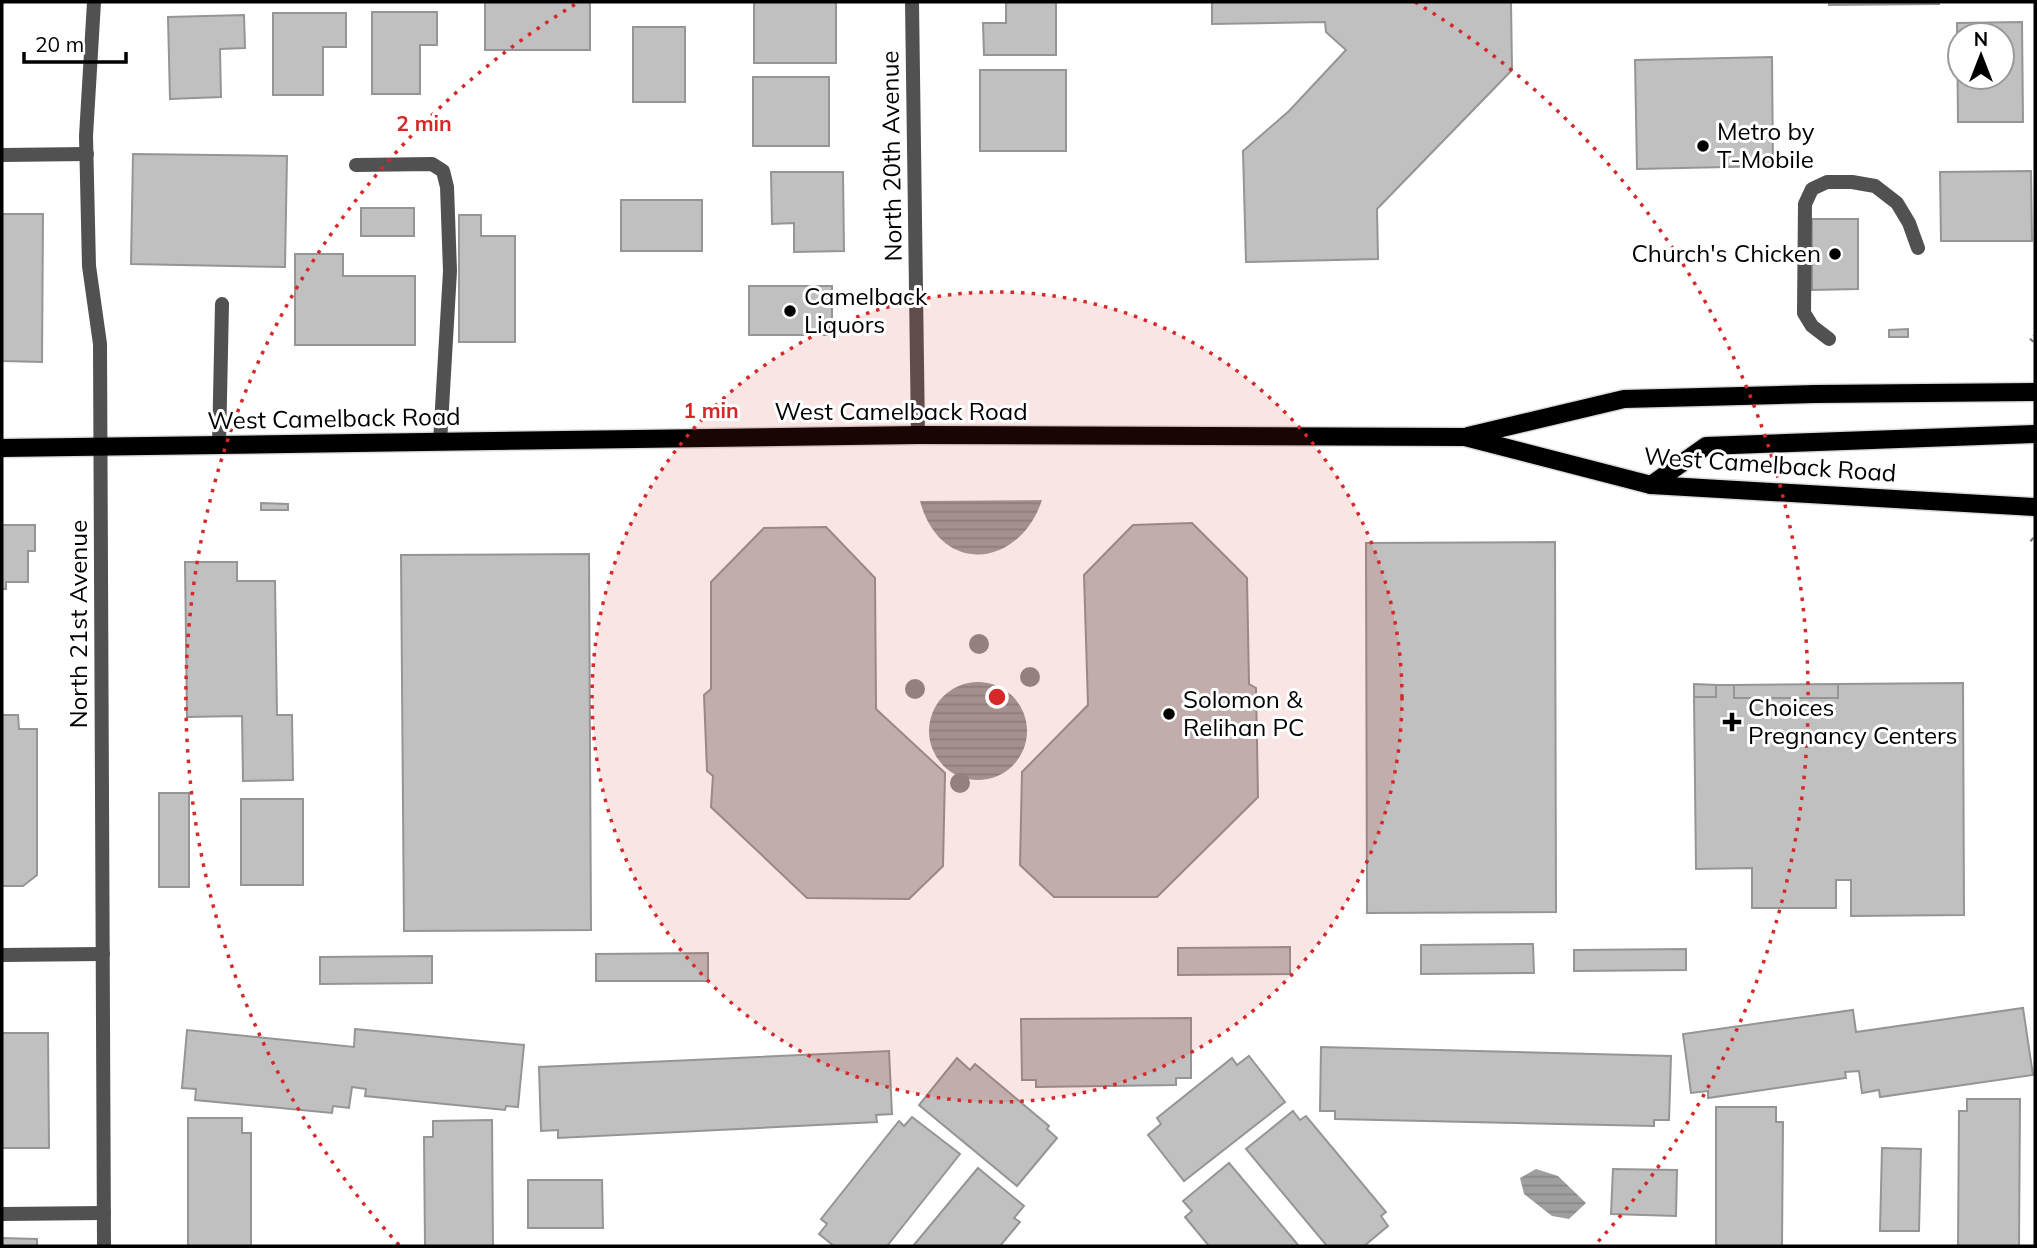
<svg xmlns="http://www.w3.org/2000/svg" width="2037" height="1248" viewBox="0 0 2037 1248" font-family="Mulish,sans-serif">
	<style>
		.water { fill: url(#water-rules) }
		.building { fill: #c0c0c0; stroke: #959595; stroke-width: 2; fill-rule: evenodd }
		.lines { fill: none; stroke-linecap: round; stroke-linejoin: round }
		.primary-casing { stroke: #dbdbdb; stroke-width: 21 }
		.path { stroke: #737373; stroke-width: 4.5; stroke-dasharray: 2 3.5; stroke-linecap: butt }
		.lane { stroke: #515151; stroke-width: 14 }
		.street { stroke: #515151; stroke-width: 14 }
		.primary { stroke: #000; stroke-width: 18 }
		.tree { fill: #8d8d8d }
		.ring { fill: none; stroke: #d62828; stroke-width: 3.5; stroke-dasharray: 3.5 7 }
		.poi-dot { fill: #000; stroke: #fff; stroke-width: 2.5 }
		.labels { text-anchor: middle; stroke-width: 6; stroke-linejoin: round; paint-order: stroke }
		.poi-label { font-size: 24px; fill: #000; stroke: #fff; text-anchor: start }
		.street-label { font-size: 24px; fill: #000; stroke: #fff }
		.centre { fill: #d62828; stroke: #fff; stroke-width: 3.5 }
		.ring-label { font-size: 21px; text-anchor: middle; font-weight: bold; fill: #d62828; stroke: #fff; stroke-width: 6; stroke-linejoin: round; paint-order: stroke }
	</style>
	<defs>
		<pattern id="water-rules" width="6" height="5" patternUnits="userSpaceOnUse" patternTransform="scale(1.75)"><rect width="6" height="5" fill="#9f9f9f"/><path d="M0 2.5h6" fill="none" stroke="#878787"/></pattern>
	</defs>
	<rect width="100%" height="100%" fill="#fff"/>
	<!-- water -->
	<g class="water">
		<path d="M1042,500c-23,69 -102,76 -122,1z"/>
		<circle cx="978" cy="731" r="49"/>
		<polygon points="1536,1169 1558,1176 1586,1203 1569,1219 1552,1216 1524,1194 1520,1178"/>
	</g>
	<!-- building -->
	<g class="building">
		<rect x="485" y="2" width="105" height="48"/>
		<rect x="754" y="2" width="82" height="61"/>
		<polygon points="1006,2 1056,2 1056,55 984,55 983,23 1006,23"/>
		<polygon points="1212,2 1511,2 1512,70 1377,209 1378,259 1246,262 1243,151 1289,111 1346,50 1326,32 1325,22 1212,24"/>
		<polygon points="1829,2 1939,2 1939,4 1829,5"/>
		<polygon points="372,12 437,12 437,45 420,45 420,94 372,94"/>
		<polygon points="273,13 346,13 346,47 323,47 323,95 273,95"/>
		<polygon points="244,15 245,48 220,49 221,97 170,99 168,17"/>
		<path d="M2022,22l1,100h-65l-1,-99zM1960,35h42v42h-42z"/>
		<rect x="633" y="27" width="52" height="75"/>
		<polygon points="1772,57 1773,166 1637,169 1635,60"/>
		<rect x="980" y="70" width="86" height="81"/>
		<rect x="753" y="77" width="76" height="69"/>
		<polygon points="133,154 287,156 285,267 131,264"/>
		<polygon points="2031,171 2032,241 1941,241 1940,172"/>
		<polygon points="771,172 843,172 844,251 794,252 794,223 772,224"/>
		<rect x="621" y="200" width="81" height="51"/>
		<rect x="361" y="208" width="53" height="28"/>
		<polygon points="2,214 43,214 42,362 2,361"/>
		<polygon points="459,215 481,215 481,236 515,236 515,342 459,342"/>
		<polygon points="1812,219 1858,219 1858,289 1812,290"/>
		<polygon points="295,254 343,254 343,276 415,276 415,345 295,345"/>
		<rect x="749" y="286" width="83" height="49"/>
		<polygon points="1908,329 1908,337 1889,337 1889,330"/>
		<polygon points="261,503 288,504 288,510 261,510"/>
		<polygon points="1192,523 1247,578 1249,684 1256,688 1258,797 1157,897 1054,897 1020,865 1022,772 1088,705 1084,575 1133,525"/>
		<polygon points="2,525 35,525 35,551 28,551 28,582 6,582 6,589 2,589"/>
		<polygon points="826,527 875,578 876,709 945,773 943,866 909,899 807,898 711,807 713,776 707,771 704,695 711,689 711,582 764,528"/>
		<polygon points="1555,542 1556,912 1367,913 1366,543"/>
		<polygon points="589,554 591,930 404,931 401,555"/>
		<polygon points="185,562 237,562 237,581 275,581 277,715 292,715 293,780 243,781 242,716 187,717"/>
		<polygon points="1963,683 1964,915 1851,916 1851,880 1836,880 1836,908 1752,908 1752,868 1696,869 1694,697 1716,697 1716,685 1734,685 1734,698 1838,698 1838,684"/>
		<polygon points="1694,684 1716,685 1716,697 1694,697"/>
		<polygon points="1838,684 1838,698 1734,698 1734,685"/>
		<polygon points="2,715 18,715 19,729 37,729 37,875 23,886 2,886"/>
		<rect x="159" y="793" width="30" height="94"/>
		<rect x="241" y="799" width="62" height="86"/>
		<polygon points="1533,944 1534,973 1421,974 1421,945"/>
		<polygon points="1290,947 1290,974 1178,975 1178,948"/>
		<polygon points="1686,949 1686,970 1574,971 1574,950"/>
		<polygon points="708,953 708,981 596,981 596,954"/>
		<polygon points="432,956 432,983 320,984 320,957"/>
		<polygon points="2023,1008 2033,1075 1880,1097 1879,1090 1862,1093 1859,1071 1845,1072 1846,1078 1708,1098 1708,1091 1691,1093 1683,1034 1853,1010 1856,1032"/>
		<polygon points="1191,1018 1191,1078 1176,1078 1176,1085 1036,1087 1036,1080 1022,1080 1021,1019"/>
		<polygon points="355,1029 524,1045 518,1107 506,1106 505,1110 365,1096 366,1089 352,1087 349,1108 333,1106 332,1113 195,1100 196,1089 182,1088 187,1030 354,1047"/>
		<polygon points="2,1033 48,1033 49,1148 2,1148"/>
		<polygon points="1321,1047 1671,1056 1669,1120 1654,1120 1654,1126 1335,1119 1335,1111 1320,1111"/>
		<polygon points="889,1051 892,1114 876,1115 877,1122 558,1138 558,1130 541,1131 539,1067"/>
		<polygon points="1249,1056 1285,1102 1184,1181 1148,1135 1161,1124 1157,1118 1232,1058 1237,1065"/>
		<polygon points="957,1058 970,1070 975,1064 1049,1126 1047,1129 1057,1138 1017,1186 919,1105"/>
		<polygon points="1967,1099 2020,1099 2019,1246 1958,1246 1959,1111 1967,1111"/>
		<polygon points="1716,1107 1776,1107 1776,1122 1783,1122 1782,1246 1716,1246"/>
		<polygon points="1293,1111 1300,1120 1306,1116 1386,1212 1381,1216 1388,1226 1364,1246 1327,1246 1246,1149"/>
		<polygon points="912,1117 960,1154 887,1246 834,1246 819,1234 827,1224 821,1219 899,1121 904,1126"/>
		<polygon points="188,1118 242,1118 242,1133 251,1133 251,1246 188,1246"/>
		<polygon points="492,1120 493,1246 425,1246 424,1137 433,1137 433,1121"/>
		<polygon points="1882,1148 1921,1149 1919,1231 1880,1231"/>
		<polygon points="1229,1163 1299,1246 1209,1246 1185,1217 1192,1211 1183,1201"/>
		<polygon points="978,1168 1024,1206 1014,1218 1020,1222 1000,1246 913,1246"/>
		<polygon points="1613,1169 1677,1170 1676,1216 1611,1214"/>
		<polygon points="528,1180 602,1180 603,1228 528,1228"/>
		<polygon points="2,1238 37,1239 37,1246 2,1246"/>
	</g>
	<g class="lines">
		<!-- primary casing -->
		<g class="primary-casing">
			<g id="primary">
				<polyline points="1468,436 1624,399 1815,394 2035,392"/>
				<polyline points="2,448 918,435 1465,437 1651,485 2035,507"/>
				<polyline points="1651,485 1706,446 2035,434"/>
			</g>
		</g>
		<!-- path -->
		<g class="path">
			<polyline points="2031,341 2035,336"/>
			<polyline points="2031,539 2035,542"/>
		</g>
		<!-- lane -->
		<g class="lane">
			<polyline points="2,155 87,154"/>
			<polyline points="356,165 432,164 443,171 447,187 450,271 440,442"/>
			<polyline points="1829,339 1812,326 1804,313 1805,204 1812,189 1827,182 1852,182 1875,186 1897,203 1909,223 1918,248"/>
			<polyline points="219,445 222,304"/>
			<polyline points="2,1214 104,1213"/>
		</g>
		<!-- street -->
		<g class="street">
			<polyline points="94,2 86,136 89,266 100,344 104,1246"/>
			<polyline points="912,2 918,435"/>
			<polyline points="2,955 103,954"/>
		</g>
		<!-- primary -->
		<use href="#primary" class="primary"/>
	</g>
	<!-- trees -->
	<g class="tree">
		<circle cx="979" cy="644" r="10"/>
		<circle cx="1030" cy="677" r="10"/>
		<circle cx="915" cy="689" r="10"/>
		<circle cx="960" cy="783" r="10"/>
	</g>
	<!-- distance rings -->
	<circle cx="997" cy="697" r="405" fill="#d62828" fill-opacity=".12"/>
	<g class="ring">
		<circle cx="997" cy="697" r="405"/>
		<path d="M399 1245A811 811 0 0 1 579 2M1415 2A811 811 0 0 1 1595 1245"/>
	</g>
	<!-- markers -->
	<g class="poi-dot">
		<circle cx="1703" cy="146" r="7"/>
		<circle cx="1835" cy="254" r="7"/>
		<circle cx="790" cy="311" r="7"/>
		<circle cx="1169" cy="714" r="7"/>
		<path d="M1728.5 711.5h7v7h7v7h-7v7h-7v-7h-7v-7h7z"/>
	</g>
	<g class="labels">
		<!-- poi labels -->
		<g class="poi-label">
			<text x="1717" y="140">Metro by<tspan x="1717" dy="28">T-Mobile</tspan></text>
			<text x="1821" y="262" text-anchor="end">Church's Chicken</text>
			<text x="804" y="305">Camelback<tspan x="804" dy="28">Liquors</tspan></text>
			<text x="1183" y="708">Solomon &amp;<tspan x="1183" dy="28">Relihan PC</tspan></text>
			<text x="1748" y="716">Choices<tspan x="1748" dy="28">Pregnancy Centers</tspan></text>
		</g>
		<!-- street labels -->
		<g class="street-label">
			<text transform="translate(892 156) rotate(-91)" y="8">North 20th Avenue</text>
			<text x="901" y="420">West Camelback Road</text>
			<text transform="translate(334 419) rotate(-1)" y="8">West Camelback Road</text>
			<text transform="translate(1770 465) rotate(4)" y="8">West Camelback Road</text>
			<text transform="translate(79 624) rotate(-90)" y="8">North 21st Avenue</text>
		</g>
	</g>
	<circle cx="997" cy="697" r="10" class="centre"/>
	<g class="ring-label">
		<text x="424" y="131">2 min</text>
		<text x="711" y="418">1 min</text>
	</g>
	<!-- border -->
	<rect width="2037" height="1248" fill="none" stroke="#000000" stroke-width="7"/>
	<!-- north arrow -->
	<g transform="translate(1981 56)"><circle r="33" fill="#ffffff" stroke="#999999" stroke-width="2"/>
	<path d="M0-5L12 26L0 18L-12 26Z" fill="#000000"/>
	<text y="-10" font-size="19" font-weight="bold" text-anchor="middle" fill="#000000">N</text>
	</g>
	<!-- scale -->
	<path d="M24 52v10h102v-10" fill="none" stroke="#000000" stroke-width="3.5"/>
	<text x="35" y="52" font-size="21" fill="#000000" stroke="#ffffff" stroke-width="5" paint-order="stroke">20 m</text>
</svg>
